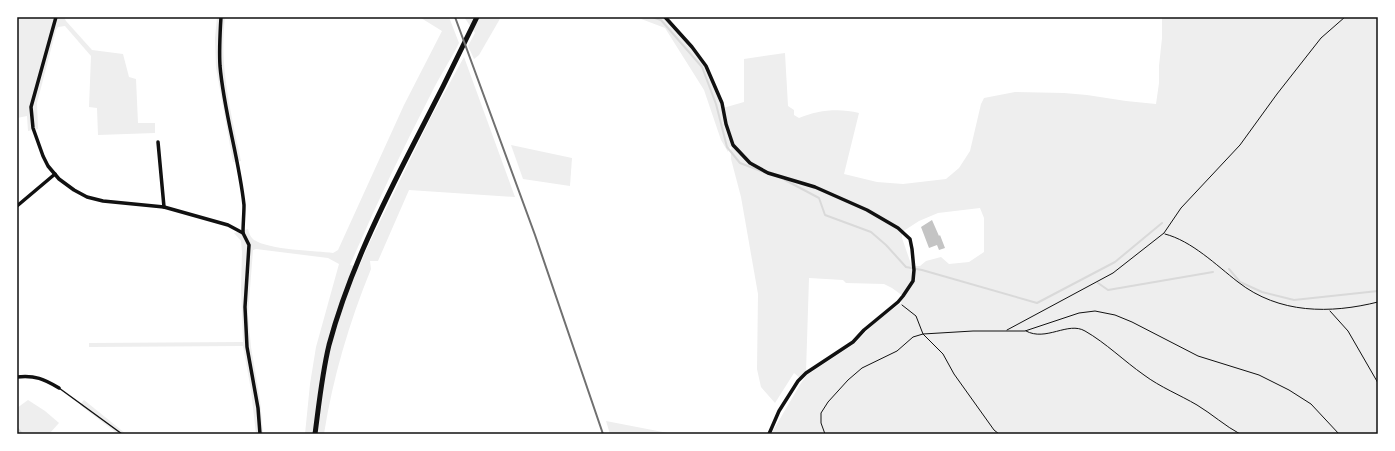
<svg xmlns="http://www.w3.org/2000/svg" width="1395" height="451" viewBox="0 0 1395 451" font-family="Inter,sans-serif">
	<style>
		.green { fill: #eee; fill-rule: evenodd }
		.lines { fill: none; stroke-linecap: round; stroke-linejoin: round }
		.stream { stroke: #d9d9d9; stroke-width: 2 }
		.building { fill: #c4c4c4 }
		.path { stroke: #111; stroke-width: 1 }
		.service { stroke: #111; stroke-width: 1.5 }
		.minor { stroke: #111; stroke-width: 3.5 }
		.secondary { stroke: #111; stroke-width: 5 }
		.rail { stroke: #707070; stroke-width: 2 }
		.neatline { fill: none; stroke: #111; stroke-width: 1.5 }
	</style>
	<rect width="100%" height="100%" fill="#fff"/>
	<!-- green -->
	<g class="green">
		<polygon points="17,17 64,17 66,21 92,50 123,54 129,77 136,79 138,123 155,123 155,133 98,135 97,108 89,107 91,56 65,26 58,27 56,30 37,103 38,129 28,131 27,116 17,118"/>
		<path d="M217,17h8c-6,50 6,96 16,144l-8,1 -17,-94 -1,-30z"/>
		<path d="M420,17h29l10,26c-9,18 -20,34 -28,51 -29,56 -56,113 -81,171l9,2 8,-19 63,-129 34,-62 51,140 -106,-7 -31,71h-8l1,8c-22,54 -38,108 -47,165h-19l5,-50 6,-37 23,-83 -11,-6 -72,-9 -3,1 -5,65 3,32 9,53 3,34h-7l-5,-44 -8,-44 -154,1v-4l154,-1 -2,-54 1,-36 -1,-11 -7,-8 14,-4c1,3 2,7 4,9 10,12 65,13 81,15l5,-3 66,-145 38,-74 -21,-13z"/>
		<polygon points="464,17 501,17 479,55 474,59 468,46 475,33"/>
		<path d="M636,17h27l18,17 25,32 17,42 21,-6v-43l41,-6 3,53 6,4v5l5,3c19,-8 40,-10 60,-5l-15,61 33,8 26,2 43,-5 13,-11 11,-17 11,-47 3,-6 31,-6 49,1 23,2 39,6 30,3 3,-21v-17l3,-28v-21h216v417h-607l30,-51 6,-8 47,-31 23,-23 24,-18 2,-7 -11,-8 -8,-4 -38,-1 -3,-3 -34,-2 -3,94 -6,6 -6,-5 -19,30 -14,-16 -4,-18 1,-75 -17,-97 -10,-38v-9l1,-4 -3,2 -1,4 -7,-12 -17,-50 -39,-62zM980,208l4,10v34l-15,10 -20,2 -8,-7 -15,4 -6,5h-6l-3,-2 -9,-26v-6l17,-11 19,-8z"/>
		<polygon points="511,145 572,158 570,186 523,179"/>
		<polygon points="28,400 45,411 59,423 49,434 17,434 17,408"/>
		<polygon points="84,400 126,434 118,434 80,405"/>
		<polygon points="606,421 673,434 610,434"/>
	</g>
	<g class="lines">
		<!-- stream -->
		<g class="stream">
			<polyline points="652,17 661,20 702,67 716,104 727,147 740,163 766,173"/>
			<polyline points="785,180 819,198 825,215 871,232 886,245 906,267 922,270 1037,303 1115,262 1162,223"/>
			<polyline points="1229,269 1240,282 1262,292 1294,300 1378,291"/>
			<polyline points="1098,283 1108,290 1213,272"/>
			<polyline points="17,428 22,434"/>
		</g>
	</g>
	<!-- building -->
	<polygon class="building" points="932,220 939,236 940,235 945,248 939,250 937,245 929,248 921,227"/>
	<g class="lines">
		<!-- path -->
		<g class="path">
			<path d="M1165,234c27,7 51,31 73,48 41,32 92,32 140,20"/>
			<polyline points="902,305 916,316 923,334 943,354 954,374 994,430 999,434"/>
			<polyline points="1330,311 1348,331 1378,383"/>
			<polyline points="1007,330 1113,273 1164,233 1181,208 1240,145 1277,94 1321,38 1345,17"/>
			<path d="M1026,331c20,11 42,-10 59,0 21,12 39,30 59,44 16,12 36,20 53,30 15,9 28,21 43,29"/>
			<polyline points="825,434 821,423 821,413 828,402 848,380 862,368 897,351 913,337 923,334 973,331 1025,331 1079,313 1095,311 1115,315 1132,322 1198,356 1259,375 1289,390 1311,404 1339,434"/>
		</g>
		<!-- service -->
		<polyline class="service" points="59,388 122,434"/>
		<!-- minor -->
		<g class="minor">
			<polyline points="56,17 31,107 33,128 43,156 48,166 59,179 74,190 87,197 103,201 164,207 228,225 243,233 249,245 245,307 247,347 258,408 260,434"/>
			<path d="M221,17c-1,16 -2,33 -1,49 4,47 19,92 24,139 0,9 -1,19 -1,28"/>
			<polyline points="665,17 692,47 706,66 722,103 726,124 733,145 750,163 768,173 815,187 867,210 898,228 910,239 912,249 914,270 913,281 903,296 898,302 864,330 853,342 806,373 798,381 779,411 769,434"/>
			<polyline points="158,142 164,207"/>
			<polyline points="17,206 55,174"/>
			<path d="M17,377c18,-2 27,2 42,11"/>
		</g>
		<!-- secondary -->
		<path class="secondary" d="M315,434c4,-30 7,-60 14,-89 18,-67 48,-129 79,-190 24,-46 47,-92 69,-138"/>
		<!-- rail -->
		<polyline class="rail" points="455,17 535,235 603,434"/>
	</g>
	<!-- border -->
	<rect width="1395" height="451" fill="none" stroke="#ffffff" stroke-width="36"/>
	<rect x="18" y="18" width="1359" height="415" class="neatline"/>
</svg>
